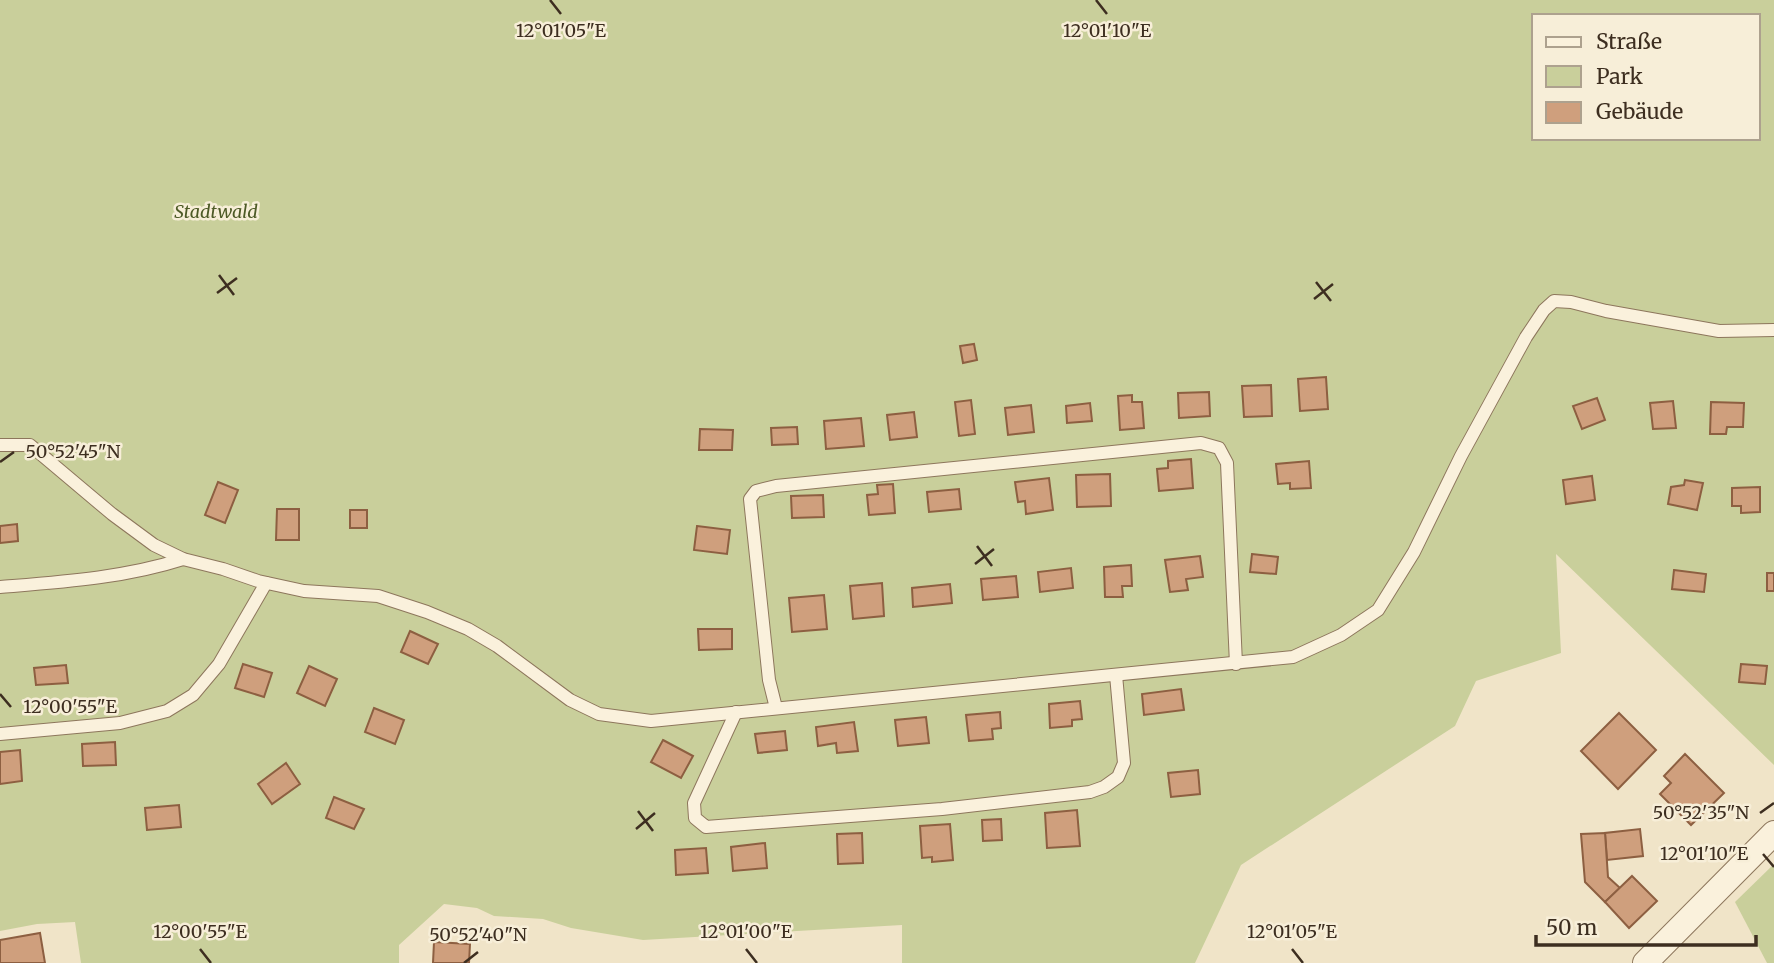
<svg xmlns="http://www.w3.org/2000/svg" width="1774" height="963" viewBox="0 0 1774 963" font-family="Merriweather,serif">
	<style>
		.green { fill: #c9cf9b; fill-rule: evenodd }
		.building { fill: #cf9f7d; stroke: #8d5f41; stroke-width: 2 }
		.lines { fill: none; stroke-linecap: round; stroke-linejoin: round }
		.lane-casing { stroke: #8d765c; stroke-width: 14 }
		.street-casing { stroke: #8d765c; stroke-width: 26 }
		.lane { stroke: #faf1dc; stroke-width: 12 }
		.street { stroke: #faf1dc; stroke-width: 24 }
		.ticks { fill: none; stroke: #3d2e20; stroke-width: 2.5 }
		.labels { text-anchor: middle; stroke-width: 5; stroke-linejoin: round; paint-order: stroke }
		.park-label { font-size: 18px; font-style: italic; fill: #4d5a26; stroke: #f7eed8 }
		.ticks-label { font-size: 18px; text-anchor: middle; fill: #3d2e20; stroke: #f7eed8; stroke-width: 5; stroke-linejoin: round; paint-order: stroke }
	</style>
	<rect width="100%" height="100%" fill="#f0e4c8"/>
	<!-- green -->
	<g class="green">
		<path d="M0,0h1774v765l-218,-211 5,99 -85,28 -21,45 -214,139 -46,98h-293v-38l-259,15 -72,-12 -28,-9 -49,-3 -17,-8 -33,-4 -45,41v18h-318l-6,-41 -38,2 -37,7zM1534,16h224v122h-224z"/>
		<polygon points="1774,864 1774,963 1767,963 1735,902"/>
	</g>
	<!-- building -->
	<g class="building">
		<polygon points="974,344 977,360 963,363 960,346"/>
		<polygon points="1326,377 1328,409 1300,411 1298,379"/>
		<polygon points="1271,385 1272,416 1244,417 1242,386"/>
		<polygon points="1209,392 1210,416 1179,418 1178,393"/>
		<polygon points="1132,395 1132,402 1142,402 1144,428 1120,430 1118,396"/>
		<polygon points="1597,398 1605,420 1582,429 1573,406"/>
		<polygon points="971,400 975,434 959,436 955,402"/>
		<polygon points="1673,401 1676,428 1653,429 1650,403"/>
		<polygon points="1711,402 1744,403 1743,427 1727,427 1726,434 1710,434"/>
		<polygon points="1090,403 1092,421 1067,423 1066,406"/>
		<polygon points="1031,405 1034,432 1008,435 1005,408"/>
		<polygon points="914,412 917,437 890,440 887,415"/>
		<polygon points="861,418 864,446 826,449 824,421"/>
		<polygon points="797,427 798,444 772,445 771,428"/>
		<polygon points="700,429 733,430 732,450 699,450"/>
		<polygon points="1191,459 1193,488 1159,491 1157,469 1168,468 1168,461"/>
		<polygon points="1309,461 1311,488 1290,489 1290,483 1278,484 1276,464"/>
		<polygon points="1110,474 1111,506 1077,507 1076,475"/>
		<polygon points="1592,476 1595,500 1566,504 1563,480"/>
		<polygon points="1049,478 1053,510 1026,514 1025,501 1018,502 1015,482"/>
		<polygon points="1685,480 1703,483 1697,510 1668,504 1671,487 1684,485"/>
		<polygon points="218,482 238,490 225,523 205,515"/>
		<polygon points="893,484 895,513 869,515 867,495 878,494 877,485"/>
		<polygon points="1760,487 1760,512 1741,513 1741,506 1732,506 1732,488"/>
		<polygon points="959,489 961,509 929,512 927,492"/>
		<polygon points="823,495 824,517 792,518 791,496"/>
		<polygon points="277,509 299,509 299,540 276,540"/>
		<rect x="350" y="510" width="17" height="18"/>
		<polygon points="17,524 18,541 0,543 0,526"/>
		<polygon points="697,526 730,530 727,554 694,550"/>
		<polygon points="1252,554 1278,557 1276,574 1250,572"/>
		<polygon points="1200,556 1203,577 1186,579 1188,590 1170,592 1165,560"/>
		<polygon points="1131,565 1132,586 1122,586 1123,597 1105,597 1104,567"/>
		<polygon points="1071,568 1073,588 1040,592 1038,572"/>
		<polygon points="1674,570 1706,574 1704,592 1672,589"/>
		<rect x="1767" y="573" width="7" height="18"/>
		<polygon points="1016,576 1018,597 983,600 981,579"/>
		<polygon points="882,583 884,616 853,619 850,586"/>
		<polygon points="950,584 952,603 913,607 912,588"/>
		<polygon points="824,595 827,629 792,632 789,598"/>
		<polygon points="698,629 732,629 732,649 699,650"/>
		<polygon points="410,631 438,644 428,664 401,652"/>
		<polygon points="243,664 272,673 264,697 235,688"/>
		<polygon points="1741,664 1767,666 1765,684 1739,682"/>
		<polygon points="66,665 68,683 36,685 34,668"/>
		<polygon points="309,666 337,679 325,706 297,693"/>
		<polygon points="1181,689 1184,710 1144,715 1142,694"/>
		<polygon points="1080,701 1082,719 1072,720 1072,726 1050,728 1049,704"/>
		<polygon points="374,708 404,720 395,744 365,732"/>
		<polygon points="1000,712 1001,728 992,729 993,739 969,741 966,715"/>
		<polygon points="1619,713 1656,750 1618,789 1581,751"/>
		<polygon points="926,717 929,743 898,746 895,720"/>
		<polygon points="854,722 858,751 837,753 836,743 818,746 816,727"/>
		<polygon points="785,731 787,750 758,753 755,734"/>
		<polygon points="663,740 693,756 681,778 651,762"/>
		<polygon points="115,742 116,765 83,766 82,744"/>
		<polygon points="20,750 22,781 0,784 0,752"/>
		<polygon points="1685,754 1724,793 1691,825 1660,794 1671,783 1664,776"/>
		<polygon points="286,763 300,784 272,804 258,784"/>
		<polygon points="1198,770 1200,794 1171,797 1168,773"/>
		<polygon points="334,797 364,809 354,829 326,818"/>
		<polygon points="179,805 181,827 147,830 145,808"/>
		<polygon points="1077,810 1080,846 1047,848 1045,813"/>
		<polygon points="1001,819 1002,840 983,841 982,820"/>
		<polygon points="950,824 953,860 932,862 932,857 922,858 920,826"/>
		<polygon points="1640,829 1643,856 1607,860 1605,833"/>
		<polygon points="862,833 863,863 838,864 837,834"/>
		<polygon points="1605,833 1608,877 1620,888 1605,902 1585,882 1581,834"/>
		<polygon points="765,843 767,868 733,871 731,847"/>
		<polygon points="706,848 708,873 676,875 675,850"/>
		<polygon points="1632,876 1657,901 1629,928 1605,902"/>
		<polygon points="40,933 45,963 0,963 0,940"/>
		<polygon points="434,942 470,944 469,963 433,963"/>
	</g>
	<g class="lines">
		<!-- lane casing -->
		<g class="lane-casing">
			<g id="lane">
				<polyline points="0,445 30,445 112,514 154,545 183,559 223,569 258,581 304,591 378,596 427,612 468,629 497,646 570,700 599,714 651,721 1293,657 1341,635 1378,610 1414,552 1461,456 1526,337 1544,310 1554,301 1571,302 1606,311 1719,331 1774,330"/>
				<path d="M0,587c61,-5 124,-9 183,-28"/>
				<polyline points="776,708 769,680 750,499 756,491 776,486 1201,443 1219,448 1227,463 1236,664"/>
				<polyline points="736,712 694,803 695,818 706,827 942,809 1090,792 1104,787 1118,777 1124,763 1116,675"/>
				<polyline points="0,734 120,723 167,711 193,695 219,664 266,583"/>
			</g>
		</g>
		<!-- street casing -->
		<g class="street-casing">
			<polyline id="street" points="1645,963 1774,833"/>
		</g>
		<!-- lane -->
		<use href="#lane" class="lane"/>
		<!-- street -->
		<use href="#street" class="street"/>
	</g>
	<!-- ticks -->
	<path class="ticks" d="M550,0l11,14M1096,0l11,14M219,275l15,20M1316,282l15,19M217,293l20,-15M1314,299l19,-15M0,462l14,-10M977,546l15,20M975,564l19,-15M0,694l11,13M638,811l15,20M1760,813l14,-10M636,829l19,-16M1763,854l11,13M200,949l11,14M746,949l11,14M1292,949l11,14M464,963l14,-11"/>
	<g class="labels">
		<!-- park labels -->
		<g class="park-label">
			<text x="216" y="218">Stadtwald</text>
		</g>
	</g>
	<g class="ticks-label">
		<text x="561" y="37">12°01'05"E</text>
		<text x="1107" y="37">12°01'10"E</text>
		<text x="73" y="458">50°52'45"N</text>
		<text x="70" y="713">12°00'55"E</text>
		<text x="1701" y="819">50°52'35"N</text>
		<text x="1704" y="860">12°01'10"E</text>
		<text x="200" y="938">12°00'55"E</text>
		<text x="746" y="938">12°01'00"E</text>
		<text x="1292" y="938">12°01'05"E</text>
		<text x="478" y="941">50°52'40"N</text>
	</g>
	<!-- legend -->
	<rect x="1532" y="14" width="228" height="126" fill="#f7eed8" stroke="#ada18e" stroke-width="2"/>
	<rect x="1546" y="37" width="35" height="10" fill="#faf1dc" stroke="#ada18e" stroke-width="2"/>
	<text x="1596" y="49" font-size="21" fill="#3d2e20">Straße</text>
	<rect x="1546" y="66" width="35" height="21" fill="#c9cf9b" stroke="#ada18e" stroke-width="2"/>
	<text x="1596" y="84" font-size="21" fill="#3d2e20">Park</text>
	<rect x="1546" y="102" width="35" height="21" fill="#cf9f7d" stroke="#ada18e" stroke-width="2"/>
	<text x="1596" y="119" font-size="21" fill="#3d2e20">Gebäude</text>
	<!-- scale -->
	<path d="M1536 935v10h220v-10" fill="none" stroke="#3d2e20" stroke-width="3.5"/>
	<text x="1546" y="935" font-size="21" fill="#3d2e20" stroke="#f7eed8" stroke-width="5" paint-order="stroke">50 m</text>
</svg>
